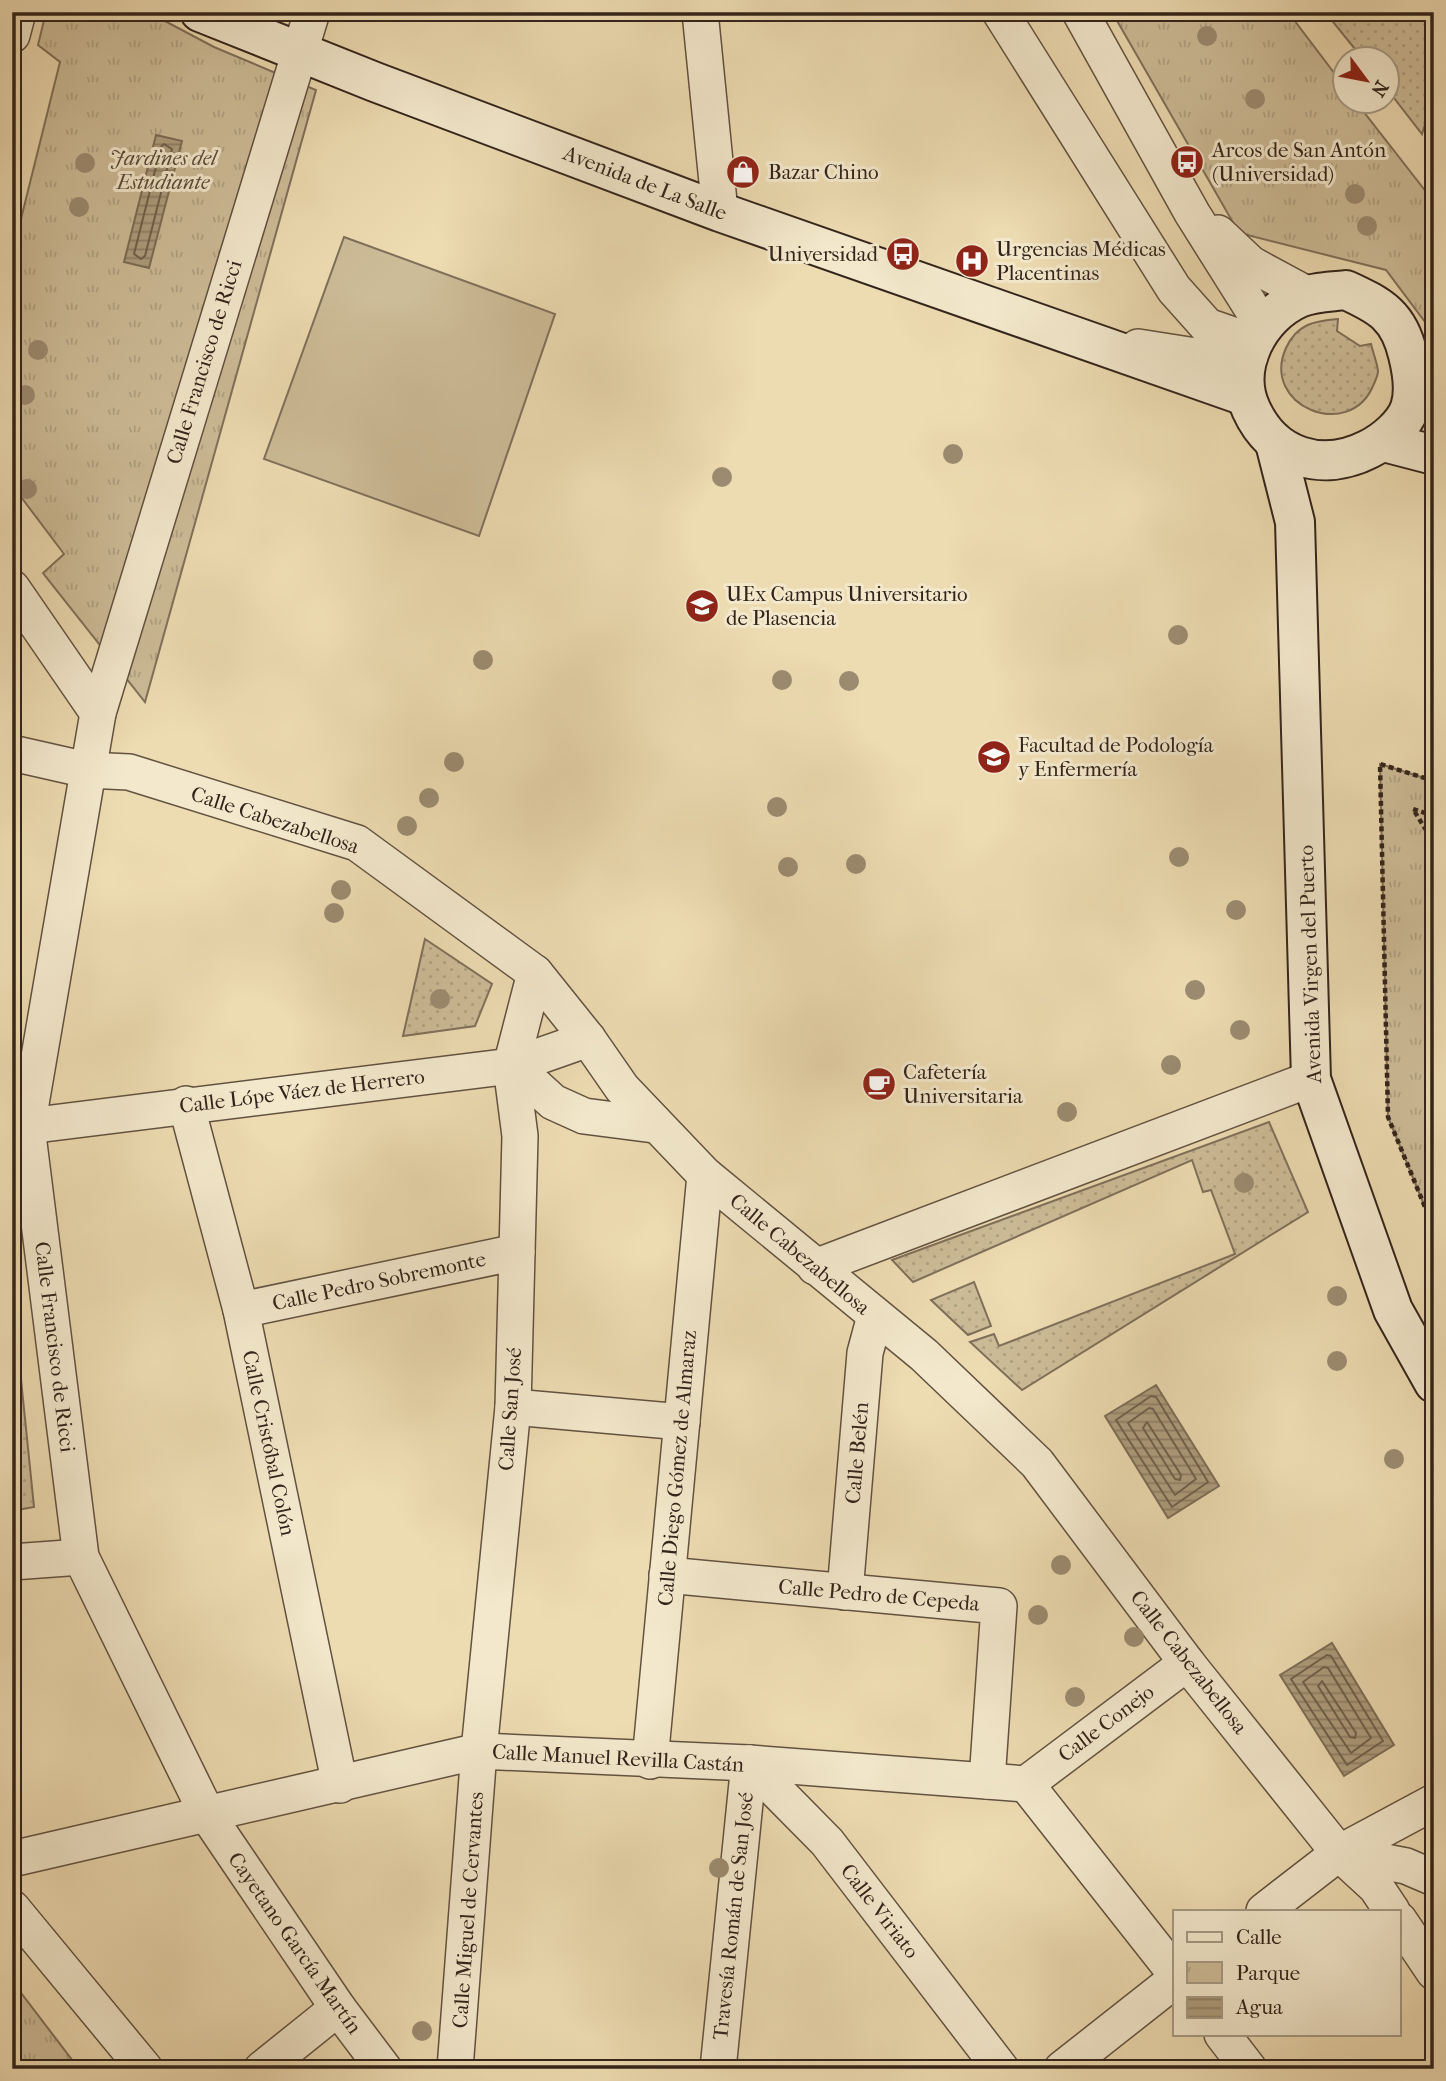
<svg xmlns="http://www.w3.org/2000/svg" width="1446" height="2081" viewBox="0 0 1446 2081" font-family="'IM FELL French Canon',serif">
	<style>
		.grass { fill: url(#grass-dots); stroke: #80705a; stroke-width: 2 }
		.park { fill: url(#park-tufts); stroke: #80705a; stroke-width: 2 }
		.pitch { fill: #cdbc98; stroke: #80705a; stroke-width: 2 }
		.water { fill: url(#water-rules); stroke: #7d6d56; stroke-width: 2 }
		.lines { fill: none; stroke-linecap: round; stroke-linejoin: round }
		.shore { stroke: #70604c; stroke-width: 2 }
		.street-casing { stroke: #625240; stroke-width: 38 }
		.secondary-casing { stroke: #33241b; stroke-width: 42 }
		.path { stroke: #33241b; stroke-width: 4.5; stroke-dasharray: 5 3.5; stroke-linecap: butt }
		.street { stroke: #f3e8cc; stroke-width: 35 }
		.secondary { stroke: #f3e8cc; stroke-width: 38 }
		.tree { fill: #9c8b70 }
		.labels { text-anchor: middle; stroke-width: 6; stroke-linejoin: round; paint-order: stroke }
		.poi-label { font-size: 21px; fill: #33241b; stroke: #f3e8cc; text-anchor: start }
		.park-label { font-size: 21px; font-style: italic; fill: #5a4a3a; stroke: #f3e8cc }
		.street-label { font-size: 21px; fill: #33241b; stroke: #f3e8cc }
	</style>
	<defs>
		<pattern id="grass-dots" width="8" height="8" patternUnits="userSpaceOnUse" patternTransform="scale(1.75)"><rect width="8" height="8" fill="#cdbc98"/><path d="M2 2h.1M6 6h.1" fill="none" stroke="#b0a182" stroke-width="1.8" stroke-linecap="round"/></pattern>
		<pattern id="park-tufts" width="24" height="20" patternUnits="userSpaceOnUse" patternTransform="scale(1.75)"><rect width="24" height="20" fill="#cdbc98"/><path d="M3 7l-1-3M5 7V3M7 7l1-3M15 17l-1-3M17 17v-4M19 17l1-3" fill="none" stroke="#b0a182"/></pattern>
		<pattern id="water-rules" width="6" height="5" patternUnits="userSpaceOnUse" patternTransform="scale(1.75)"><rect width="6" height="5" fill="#ae9d7e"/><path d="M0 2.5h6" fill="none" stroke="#8e8066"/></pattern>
	</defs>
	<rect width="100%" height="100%" fill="#eddbb1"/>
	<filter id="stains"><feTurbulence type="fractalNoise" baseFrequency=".00286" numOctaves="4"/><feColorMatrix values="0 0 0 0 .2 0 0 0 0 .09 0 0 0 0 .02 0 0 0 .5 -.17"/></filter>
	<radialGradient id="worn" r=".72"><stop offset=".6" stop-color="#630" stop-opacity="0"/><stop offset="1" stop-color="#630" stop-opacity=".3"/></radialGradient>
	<!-- grass -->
	<g class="grass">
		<polygon points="1325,12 1434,12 1434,95 1422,134 1387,89 1386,60 1363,59"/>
		<path d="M1338,319l-1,12 23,15 11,-2c2,9 6,18 7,27 0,5 -3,10 -5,15 -24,56 -113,20 -87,-38 11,-24 28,-27 52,-29z"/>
		<polygon points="425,939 492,984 475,1026 403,1036"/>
		<polygon points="1269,1122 1308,1212 1022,1390 970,1342 994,1334 999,1346 1235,1254 1211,1190 1203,1192 1192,1160 913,1282 892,1260"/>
		<polygon points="974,1282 991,1326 968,1335 931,1300"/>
		<polygon points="12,1291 34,1507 12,1511"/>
	</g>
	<!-- park -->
	<g class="park">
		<polygon points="46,12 148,12 214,47 316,90 145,702 43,573 64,554 12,485 12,255 60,62 38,45"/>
		<polygon points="1112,12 1288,12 1344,86 1344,102 1356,102 1434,202 1434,334 1386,270 1239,233"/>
		<polygon points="1380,764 1434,781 1434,1229 1388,1117"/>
		<polygon points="12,1981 79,2069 12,2069"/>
	</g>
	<!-- pitch -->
	<polygon class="pitch" points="344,237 555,314 479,536 264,459"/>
	<!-- water -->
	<g class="water">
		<polygon points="156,135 182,141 149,268 124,262"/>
		<polygon points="1156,1385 1219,1486 1168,1518 1105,1416"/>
		<polygon points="1332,1643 1394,1745 1344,1776 1280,1675"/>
	</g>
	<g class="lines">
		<!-- shore -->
		<g class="shore">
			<polygon points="164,144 172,149 145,256 141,259 134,254 161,147"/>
			<polygon points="1151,1396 1156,1397 1208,1482 1172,1507 1116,1420"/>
			<polygon points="1149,1408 1153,1409 1196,1479 1175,1495 1128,1423"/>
			<polygon points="1147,1422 1181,1475 1180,1480 1175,1479 1143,1428"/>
			<polygon points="1327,1655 1331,1656 1383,1741 1347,1765 1291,1679"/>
			<polygon points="1324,1667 1328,1668 1371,1738 1351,1753 1303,1682"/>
			<polygon points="1322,1681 1356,1733 1355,1738 1350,1737 1318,1686"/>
		</g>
		<!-- street casing -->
		<g class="street-casing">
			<g id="street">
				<polyline points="700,12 720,212"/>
				<polyline points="1000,12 1174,289 1207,326 1253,342"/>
				<polyline points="1080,12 1192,213 1263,326"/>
				<polyline points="12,35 18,12"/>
				<polyline points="1218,233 1251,264 1310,296"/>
				<polyline points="1138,347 1189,355 1250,356"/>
				<polyline points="12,588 98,713 27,1127 81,1557 208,1816 338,2008 384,2069"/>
				<polyline points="98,713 312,12"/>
				<polyline points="12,753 87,770 129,772 357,843 535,973 588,1039 622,1088 705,1175 924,1355 1037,1463 1187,1663 1339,1853 1376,1887 1392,1911"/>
				<polyline points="518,1070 553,1102 584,1116 654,1125"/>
				<polyline points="186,1104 241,1310 340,1785"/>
				<polyline points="12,1128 511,1066 588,1039"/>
				<polyline points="815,1267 1311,1079"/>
				<polyline points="241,1310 517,1252"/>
				<polyline points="513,1407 682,1422"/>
				<polyline points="12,1562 81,1557"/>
				<polyline points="667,1575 999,1606 987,1781"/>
				<polyline points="845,1592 865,1353 875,1316"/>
				<polyline points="650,1761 705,1175"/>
				<polyline points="749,1763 827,1842 1001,2069"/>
				<polyline points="1026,1784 1175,1973"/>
				<polyline points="1026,1784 1187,1663"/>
				<polyline points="1339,1853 1406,1866 1434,1878"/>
				<polyline points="12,1859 479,1751 749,1763 1026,1784"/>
				<polyline points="12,1908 145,2069"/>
				<polyline points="1264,1911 1339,1853 1434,1802"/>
				<polyline points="1399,1920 1434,1972"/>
				<polyline points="1222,2034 1249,2069"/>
				<polyline points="262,2069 338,2008"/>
				<polyline points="455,2069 479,1751 513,1407 520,1136 511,1066 535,973"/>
				<polyline points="718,2069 749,1763"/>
				<polyline points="1062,2069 1175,1980"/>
			</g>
		</g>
		<!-- secondary casing -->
		<g class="secondary-casing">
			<g id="secondary">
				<polyline points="200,12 375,82 720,212 1245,396"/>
				<path d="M1346,290c35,16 53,26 62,65 4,16 7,38 2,53 -6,17 -25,33 -41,41 -47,24 -96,9 -118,-40 -19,-41 7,-93 48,-111 14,-6 31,-6 47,-8z"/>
				<polyline points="1384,442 1434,455"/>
				<polyline points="1275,443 1295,522 1311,1079 1393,1310 1434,1383"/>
			</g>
		</g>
		<!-- path -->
		<g class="path">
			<polyline points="1434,781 1380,764 1388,1117 1434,1229"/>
			<polyline points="1434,816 1413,809 1434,843"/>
		</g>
		<!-- street -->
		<use href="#street" class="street"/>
		<!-- secondary -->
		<use href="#secondary" class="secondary"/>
	</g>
	<!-- trees -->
	<g class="tree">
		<circle cx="1207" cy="36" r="10"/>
		<circle cx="1255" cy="99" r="10"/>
		<circle cx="85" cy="163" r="10"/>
		<circle cx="1355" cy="194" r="10"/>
		<circle cx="79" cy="207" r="10"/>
		<circle cx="1367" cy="226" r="10"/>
		<circle cx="38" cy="350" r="10"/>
		<circle cx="25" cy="395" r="10"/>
		<circle cx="953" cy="454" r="10"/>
		<circle cx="722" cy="477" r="10"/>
		<circle cx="27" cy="489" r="10"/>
		<circle cx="1178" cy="635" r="10"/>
		<circle cx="483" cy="660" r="10"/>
		<circle cx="782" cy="680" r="10"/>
		<circle cx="849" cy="681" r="10"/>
		<circle cx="454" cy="762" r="10"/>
		<circle cx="429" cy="798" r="10"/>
		<circle cx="777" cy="807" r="10"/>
		<circle cx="407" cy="826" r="10"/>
		<circle cx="1179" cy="857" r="10"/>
		<circle cx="856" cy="864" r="10"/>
		<circle cx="788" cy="867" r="10"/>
		<circle cx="341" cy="890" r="10"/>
		<circle cx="1236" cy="910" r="10"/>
		<circle cx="334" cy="913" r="10"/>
		<circle cx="1195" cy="990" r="10"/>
		<circle cx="440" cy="999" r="10"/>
		<circle cx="1240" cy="1030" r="10"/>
		<circle cx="1171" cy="1065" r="10"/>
		<circle cx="1067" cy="1112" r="10"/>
		<circle cx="1244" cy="1183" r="10"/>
		<circle cx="1337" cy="1296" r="10"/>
		<circle cx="1337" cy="1361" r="10"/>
		<circle cx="1394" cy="1459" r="10"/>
		<circle cx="1061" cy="1565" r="10"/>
		<circle cx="1038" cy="1615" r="10"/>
		<circle cx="1134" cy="1637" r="10"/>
		<circle cx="1075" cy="1697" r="10"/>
		<circle cx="719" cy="1868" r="10"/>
		<circle cx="422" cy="2031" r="10"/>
	</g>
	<!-- icons -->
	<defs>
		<g id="bus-disc" transform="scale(1.75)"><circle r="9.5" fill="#8f2418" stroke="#f3e8cc"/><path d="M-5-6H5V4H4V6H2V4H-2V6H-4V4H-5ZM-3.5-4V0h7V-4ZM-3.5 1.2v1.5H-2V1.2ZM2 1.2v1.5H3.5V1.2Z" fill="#fff"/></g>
		<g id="shop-disc" transform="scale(1.75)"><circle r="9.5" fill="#8f2418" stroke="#f3e8cc"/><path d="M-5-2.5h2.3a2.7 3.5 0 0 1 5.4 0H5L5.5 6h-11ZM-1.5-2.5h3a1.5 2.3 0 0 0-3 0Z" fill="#fff"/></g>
		<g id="hospital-disc" transform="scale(1.75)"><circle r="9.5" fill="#8f2418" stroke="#f3e8cc"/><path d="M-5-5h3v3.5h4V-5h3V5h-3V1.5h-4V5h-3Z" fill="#fff"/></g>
		<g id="university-disc" transform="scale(1.75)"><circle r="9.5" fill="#8f2418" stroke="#f3e8cc"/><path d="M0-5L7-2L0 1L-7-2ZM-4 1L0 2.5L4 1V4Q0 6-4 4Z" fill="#fff"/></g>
		<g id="cafe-disc" transform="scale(1.75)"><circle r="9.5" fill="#8f2418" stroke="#f3e8cc"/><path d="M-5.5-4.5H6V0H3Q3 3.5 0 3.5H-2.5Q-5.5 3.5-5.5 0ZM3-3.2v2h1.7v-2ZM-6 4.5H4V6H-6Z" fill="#fff"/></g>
	</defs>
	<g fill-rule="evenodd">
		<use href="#bus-disc" x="1187" y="162"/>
		<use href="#shop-disc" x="743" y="172"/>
		<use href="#bus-disc" x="903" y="254"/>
		<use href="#hospital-disc" x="972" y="261"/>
		<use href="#university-disc" x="702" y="606"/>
		<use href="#university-disc" x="994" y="757"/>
		<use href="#cafe-disc" x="879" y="1084"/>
	</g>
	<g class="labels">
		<!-- poi labels -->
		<g class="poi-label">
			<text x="1212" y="157">Arcos de San Antón<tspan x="1212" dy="24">(Universidad)</tspan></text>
			<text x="768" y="179">Bazar Chino</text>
			<text x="996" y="256">Urgencias Médicas<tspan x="996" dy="24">Placentinas</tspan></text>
			<text x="878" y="261" text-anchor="end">Universidad</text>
			<text x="726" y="601">UEx Campus Universitario<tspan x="726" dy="24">de Plasencia</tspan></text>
			<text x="1018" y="752">Facultad de Podología<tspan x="1018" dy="24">y Enfermería</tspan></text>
			<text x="903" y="1079">Cafetería<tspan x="903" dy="24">Universitaria</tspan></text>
		</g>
		<!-- park labels -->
		<g class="park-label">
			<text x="163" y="165">Jardines del<tspan x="163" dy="24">Estudiante</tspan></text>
		</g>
		<!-- street labels -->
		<g class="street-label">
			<text transform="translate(645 183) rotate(21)" y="7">Avenida de La Salle</text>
			<text transform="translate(204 362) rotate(-73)" y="7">Calle Francisco de Ricci</text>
			<text transform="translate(275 820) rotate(18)" y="7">Calle Cabezabellosa</text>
			<text transform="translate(1310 964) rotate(-92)" y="7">Avenida Virgen del Puerto</text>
			<text transform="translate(302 1091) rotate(-7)" y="7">Calle Lópe Váez de Herrero</text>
			<text transform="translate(800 1254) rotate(40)" y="7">Calle Cabezabellosa</text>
			<text transform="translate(379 1281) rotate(-12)" y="7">Calle Pedro Sobremonte</text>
			<text transform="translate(55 1347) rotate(83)" y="7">Calle Francisco de Ricci</text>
			<text transform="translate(510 1409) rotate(-86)" y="7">Calle San José</text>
			<text transform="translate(269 1443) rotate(78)" y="7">Calle Cristóbal Colón</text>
			<text transform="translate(857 1453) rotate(-85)" y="7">Calle Belén</text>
			<text transform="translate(677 1468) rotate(-85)" y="7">Calle Diego Gómez de Almaraz</text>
			<text transform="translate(879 1595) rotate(5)" y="7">Calle Pedro de Cepeda</text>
			<text transform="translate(1189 1662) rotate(52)" y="7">Calle Cabezabellosa</text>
			<text transform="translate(1106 1723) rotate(-37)" y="7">Calle Conejo</text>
			<text transform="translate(618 1758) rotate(3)" y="7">Calle Manuel Revilla Castán</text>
			<text transform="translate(468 1910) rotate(-86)" y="7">Calle Miguel de Cervantes</text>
			<text transform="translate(880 1911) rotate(52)" y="7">Calle Viriato</text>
			<text transform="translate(733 1916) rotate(-84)" y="7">Travesía Román de San José</text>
			<text transform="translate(295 1943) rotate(55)" y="7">Cayetano García Martín</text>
		</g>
	</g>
	<!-- margin -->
	<rect width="1446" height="2081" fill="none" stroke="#eddbb1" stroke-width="42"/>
	<rect x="14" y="14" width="1418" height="2053" fill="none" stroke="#33241b" stroke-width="3.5"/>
	<rect x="21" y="21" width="1404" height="2039" fill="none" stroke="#33241b" stroke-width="2"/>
	<!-- legend -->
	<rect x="1173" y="1910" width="228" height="126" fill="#f3e8cc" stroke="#a69a85" stroke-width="2"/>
	<rect x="1187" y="1932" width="35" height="10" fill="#f3e8cc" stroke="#a69a85" stroke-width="2"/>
	<text x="1236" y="1944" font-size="21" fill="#33241b">Calle</text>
	<rect x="1187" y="1962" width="35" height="21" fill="url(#park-tufts)" stroke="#a69a85" stroke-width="2"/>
	<text x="1236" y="1980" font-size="21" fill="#33241b">Parque</text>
	<rect x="1187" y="1997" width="35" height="21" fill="url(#water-rules)" stroke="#a69a85" stroke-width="2"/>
	<text x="1236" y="2014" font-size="21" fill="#33241b">Agua</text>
	<!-- north arrow -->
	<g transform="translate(1366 80) rotate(122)"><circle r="33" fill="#f3e8cc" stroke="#a69a85" stroke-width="2"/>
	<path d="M0-5L12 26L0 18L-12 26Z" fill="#8f2418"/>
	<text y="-10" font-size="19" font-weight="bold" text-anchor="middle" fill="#33241b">N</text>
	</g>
	<rect width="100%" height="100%" filter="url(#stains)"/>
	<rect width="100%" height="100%" fill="url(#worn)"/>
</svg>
